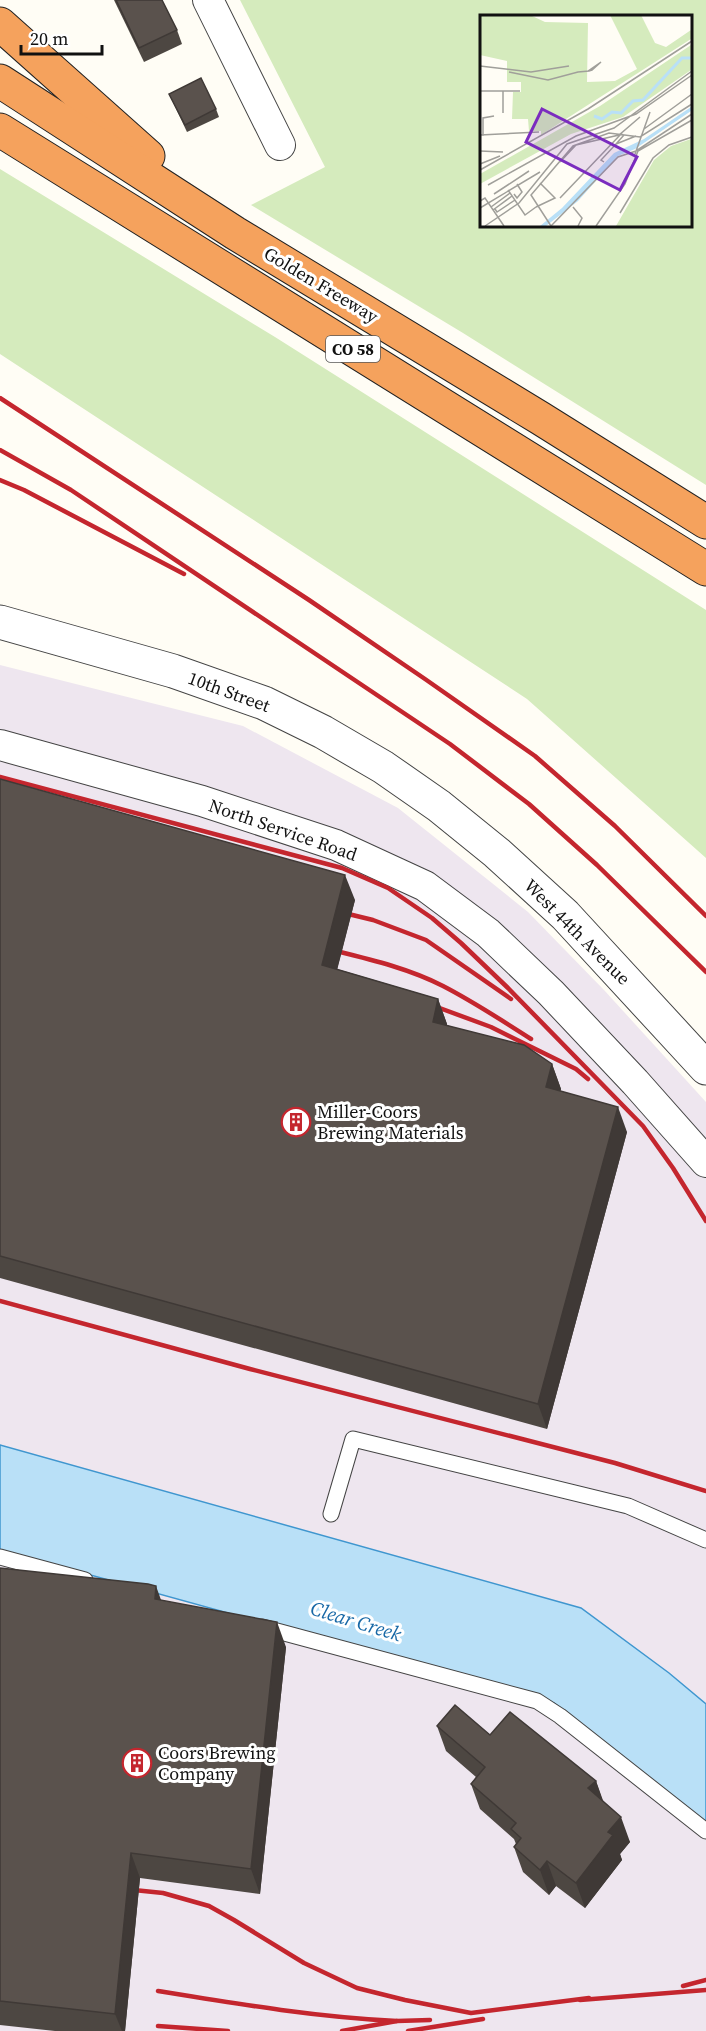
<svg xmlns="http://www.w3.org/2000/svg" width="706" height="2031" viewBox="0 0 706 2031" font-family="'Source Serif 4',serif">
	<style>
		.industrial { fill: #eee6ef }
		.green { fill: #d5ebbd; fill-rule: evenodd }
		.water { fill: #b9e0f7; stroke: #3f96cf; stroke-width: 1.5 }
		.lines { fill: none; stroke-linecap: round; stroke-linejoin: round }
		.service-casing { stroke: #444; stroke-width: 17 }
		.minor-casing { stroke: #444; stroke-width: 32 }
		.tertiary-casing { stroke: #444; stroke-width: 35 }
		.motorway-casing { stroke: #222; stroke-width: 35 }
		.service { stroke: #fff; stroke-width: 15 }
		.minor { stroke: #fff; stroke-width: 30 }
		.tertiary { stroke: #fff; stroke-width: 33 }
		.motorway { stroke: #f5a25d; stroke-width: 33 }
		.rail { stroke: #c4262e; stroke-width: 4.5 }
		.wall { fill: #4d4742 }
		.shaded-wall { fill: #3f3936 }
		.building { fill: #5a524d; stroke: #3f3936; stroke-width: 1.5 }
		.labels { text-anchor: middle; stroke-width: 6; stroke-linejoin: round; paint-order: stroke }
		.shield { fill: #fff; stroke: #585858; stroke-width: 1.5 }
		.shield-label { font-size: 16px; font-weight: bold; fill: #111 }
		.street-label { font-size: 18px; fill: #111; stroke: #fff }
		.poi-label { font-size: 18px; fill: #111; stroke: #fff; text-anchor: start }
		.water-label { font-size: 20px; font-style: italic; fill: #1768a6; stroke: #fff }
		.inset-river { fill: none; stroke: #b9e0f7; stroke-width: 3 }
		.inset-road { fill: none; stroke: #a09f9a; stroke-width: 1.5 }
		.view { fill: #7b2cbf; fill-opacity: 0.15; stroke: #7b2cbf; stroke-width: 3 }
		.inset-edge { fill: none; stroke: #111; stroke-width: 3 }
	</style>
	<rect width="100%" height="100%" fill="#fffdf5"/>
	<!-- industrial -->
	<polygon class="industrial" points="0,665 243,726 398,808 528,912 604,990 706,1102 706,2031 0,2031"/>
	<!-- green -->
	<g class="green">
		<path d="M240,0h466v485l-243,-152 -212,-128 74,-38zM690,16v209h-209v-209z"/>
		<polygon points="0,169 275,337 706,610 706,858 527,699 0,354"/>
	</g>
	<!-- water -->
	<polygon class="water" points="0,1445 581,1608 669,1673 706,1704 706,1826 554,1703 0,1550"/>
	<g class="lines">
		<!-- service casing -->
		<g class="service-casing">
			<g id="service">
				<polyline points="331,1514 353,1439 628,1506 706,1540"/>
				<polyline points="0,1557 85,1580"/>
				<polyline points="262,1627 537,1701 560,1716 706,1831"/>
			</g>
		</g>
		<!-- minor casing -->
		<g class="minor-casing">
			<g id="minor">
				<polyline points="208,0 280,145"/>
				<polyline points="0,745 202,801 336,845 425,886 488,933 551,993 635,1082 706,1162"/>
			</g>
		</g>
		<!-- tertiary casing -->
		<g class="tertiary-casing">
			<polyline id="tertiary" points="0,622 173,671 264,703 323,732 383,767 439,806 497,853 565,915 706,1068"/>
		</g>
		<!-- motorway casing -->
		<g class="motorway-casing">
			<g id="motorway">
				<polyline points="0,24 148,156"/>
				<polyline points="0,81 235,233 540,418 706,522"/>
				<polyline points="0,130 706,569"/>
			</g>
		</g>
		<!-- service -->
		<use href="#service" class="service"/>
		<!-- minor -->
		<use href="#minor" class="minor"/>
		<!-- tertiary -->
		<use href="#tertiary" class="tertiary"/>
		<!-- motorway -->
		<use href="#motorway" class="motorway"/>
		<!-- rail -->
		<g class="rail">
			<polyline points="0,398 309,600 425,679 535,756 615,826 706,916"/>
			<polyline points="0,450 71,490 450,744 529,804 597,865 706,972"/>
			<polyline points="0,480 24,490 184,574"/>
			<polyline points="0,777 342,868 388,888 432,918 461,943 508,988 643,1126 673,1168 706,1221"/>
			<polyline points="336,911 373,920 426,940 511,999"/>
			<path d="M324,948c40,10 82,19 119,38 31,16 60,35 88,53"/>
			<polyline points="426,1003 491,1027 576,1069 588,1079"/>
			<polyline points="0,1301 250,1369 615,1463 706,1491"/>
			<polyline points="124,1889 163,1893 209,1906 234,1920 304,1963 357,1988 405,2000 471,2013 589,1998"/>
			<polyline points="683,1986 706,1980"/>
			<path d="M158,1991c80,13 158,26 239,30"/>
			<polyline points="580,2000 706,1990"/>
			<polyline points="158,2026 228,2031"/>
			<polyline points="342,2031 397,2021 430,2020"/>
			<polyline points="408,2031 483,2019"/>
		</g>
	</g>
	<!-- wall -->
	<g class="wall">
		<polygon points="114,0 162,0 177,30 182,44 144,62"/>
		<polygon points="169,94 216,109 219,117 187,132"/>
		<polygon points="0,779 355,900 337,969 438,999 447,1024 447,1025 552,1064 561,1089 560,1091 627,1132 547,1429 0,1278"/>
		<polygon points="0,1568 161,1600 286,1647 260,1894 140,1878 125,2031 55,2031 0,2025"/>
		<polygon points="437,1726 490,1735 596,1781 603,1802 630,1842 620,1854 622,1860 585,1908 556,1886 549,1895 523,1872 514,1847 516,1844 514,1839 480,1809 471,1784 476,1777 446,1751"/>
	</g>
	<!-- shaded-wall -->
	<g class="shaded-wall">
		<polygon points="345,875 355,900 332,990 322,965"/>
		<polygon points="438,999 447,1024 442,1047 433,1022"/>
		<polygon points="552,1064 561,1089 555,1112 546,1087"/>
		<polygon points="618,1107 627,1132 547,1429 538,1404"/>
		<polygon points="156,1586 165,1611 155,1599"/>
		<polygon points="277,1622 286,1647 260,1894 251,1869"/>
		<polygon points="596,1781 605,1806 588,1788"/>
		<polygon points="621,1817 630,1842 620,1854 622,1860 585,1908 576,1883 608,1832"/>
		<polygon points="131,1853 140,1878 125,2031 122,2031 115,2014"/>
		<polygon points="547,1861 556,1886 549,1895 540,1870"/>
	</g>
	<!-- building -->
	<g class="building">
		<polygon points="116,0 162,0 177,30 139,48"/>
		<polygon points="201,78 216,109 185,125 169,94"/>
		<polygon points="0,779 345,875 322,965 438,999 433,1022 524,1045 552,1064 546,1087 618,1107 538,1404 0,1256"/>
		<polygon points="0,1568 148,1584 156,1586 155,1599 277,1622 251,1869 131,1853 115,2014 0,2001"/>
		<polygon points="455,1705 490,1735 510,1712 596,1781 588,1788 621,1817 608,1832 613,1835 576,1883 547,1861 540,1870 514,1847 521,1838 511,1829 516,1823 471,1784 485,1767 437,1726"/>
	</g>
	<!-- icons -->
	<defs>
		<g id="building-ring" transform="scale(1.5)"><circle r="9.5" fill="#fff" stroke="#c4262e" stroke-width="1.5"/><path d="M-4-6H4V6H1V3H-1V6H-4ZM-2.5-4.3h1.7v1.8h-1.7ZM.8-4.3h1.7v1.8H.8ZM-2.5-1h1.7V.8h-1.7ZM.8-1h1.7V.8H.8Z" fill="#c4262e"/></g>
	</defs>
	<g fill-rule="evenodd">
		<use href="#building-ring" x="296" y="1122"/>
		<use href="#building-ring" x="137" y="1763"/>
	</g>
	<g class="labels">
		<!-- shield labels -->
		<rect class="shield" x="326" y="336" width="54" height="26" rx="4.5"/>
		<g class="shield-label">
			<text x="353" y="355">CO 58</text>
		</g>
		<!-- street labels -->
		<g class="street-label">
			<text transform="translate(321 285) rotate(31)" y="6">Golden Freeway</text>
			<text transform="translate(229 692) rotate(20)" y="6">10th Street</text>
			<text transform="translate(283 830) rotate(19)" y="6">North Service Road</text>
			<text transform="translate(577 932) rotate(45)" y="6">West 44th Avenue</text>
		</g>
		<!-- poi labels -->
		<g class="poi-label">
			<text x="317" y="1118">Miller-Coors<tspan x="317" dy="21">Brewing Materials</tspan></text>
			<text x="158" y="1759">Coors Brewing<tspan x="158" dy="21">Company</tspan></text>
		</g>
		<!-- water labels -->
		<g class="water-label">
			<text transform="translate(356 1621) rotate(17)" y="7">Clear Creek</text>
		</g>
	</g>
	<!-- overview -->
	<g transform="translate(480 15)">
		<rect width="212" height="212" fill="#fffdf5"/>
		<path d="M0,0h50l15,7 43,1 -1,59 28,-1 22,-12 -27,-54h31l14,28 11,4 25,-17v9l-150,96v-4h-12l-1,-12h-16l1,-27h8v-10h-14v-21l-27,-6zM211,30v25l-68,47 -52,17 -91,50v-10l120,-68zM211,124v87h-75l38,-66 17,-14z" fill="#d5ebbd"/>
		<path d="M211,92v4l-56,38 -17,7 -40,45 -32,25h-6l22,-18 52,-55 30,-14z" fill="#b9e0f7"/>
		<path class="inset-river" d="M114,101l8,3 10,-7 9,1 12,-12 10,-1 39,-42h10"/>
		<path class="inset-road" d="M0,51l51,6 38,-6M29,57l39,8 30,-8 11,-1 3,-1 9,-8 -13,9M0,76h40M23,98v-22M164,114l48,-35M0,120l59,-3M144,120l-8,9 20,-8M3,121v-18l11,-2M0,136l23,1M155,139l15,-42M80,147l16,-17 43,-10 21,-18M124,147l-3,-2 15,-16M0,149l20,-8M0,155l108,-61 104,-68M8,170l88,-49 60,-22 56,-39M28,175l17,25 11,-8M14,179l35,-23M34,179l3,4 5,-6 -5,-8M80,183l62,-65M0,186l5,-3 19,28M11,192l19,-14M56,192l19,-9 -15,-15M93,192l9,11 -4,8M0,193l60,-36M15,194l2,3 18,-12M13,195l19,-14M140,198l33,-55 16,-13 23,-8M5,211l34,-23 48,-59 47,-16 78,-57M71,211l-20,-31 42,-49 36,-13 31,4 52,-33M71,211l67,-69 18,-6 56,-37M116,211l29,-42 13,-33 54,-31"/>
		<path class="view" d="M62,94l95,48 -17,33 -94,-48z"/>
		<rect width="212" height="212" class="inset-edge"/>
	</g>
	<!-- scale -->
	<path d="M21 45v9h81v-9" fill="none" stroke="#111111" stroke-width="3"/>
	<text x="30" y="45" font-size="18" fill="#111111" stroke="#ffffff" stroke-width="4.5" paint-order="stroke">20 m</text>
</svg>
